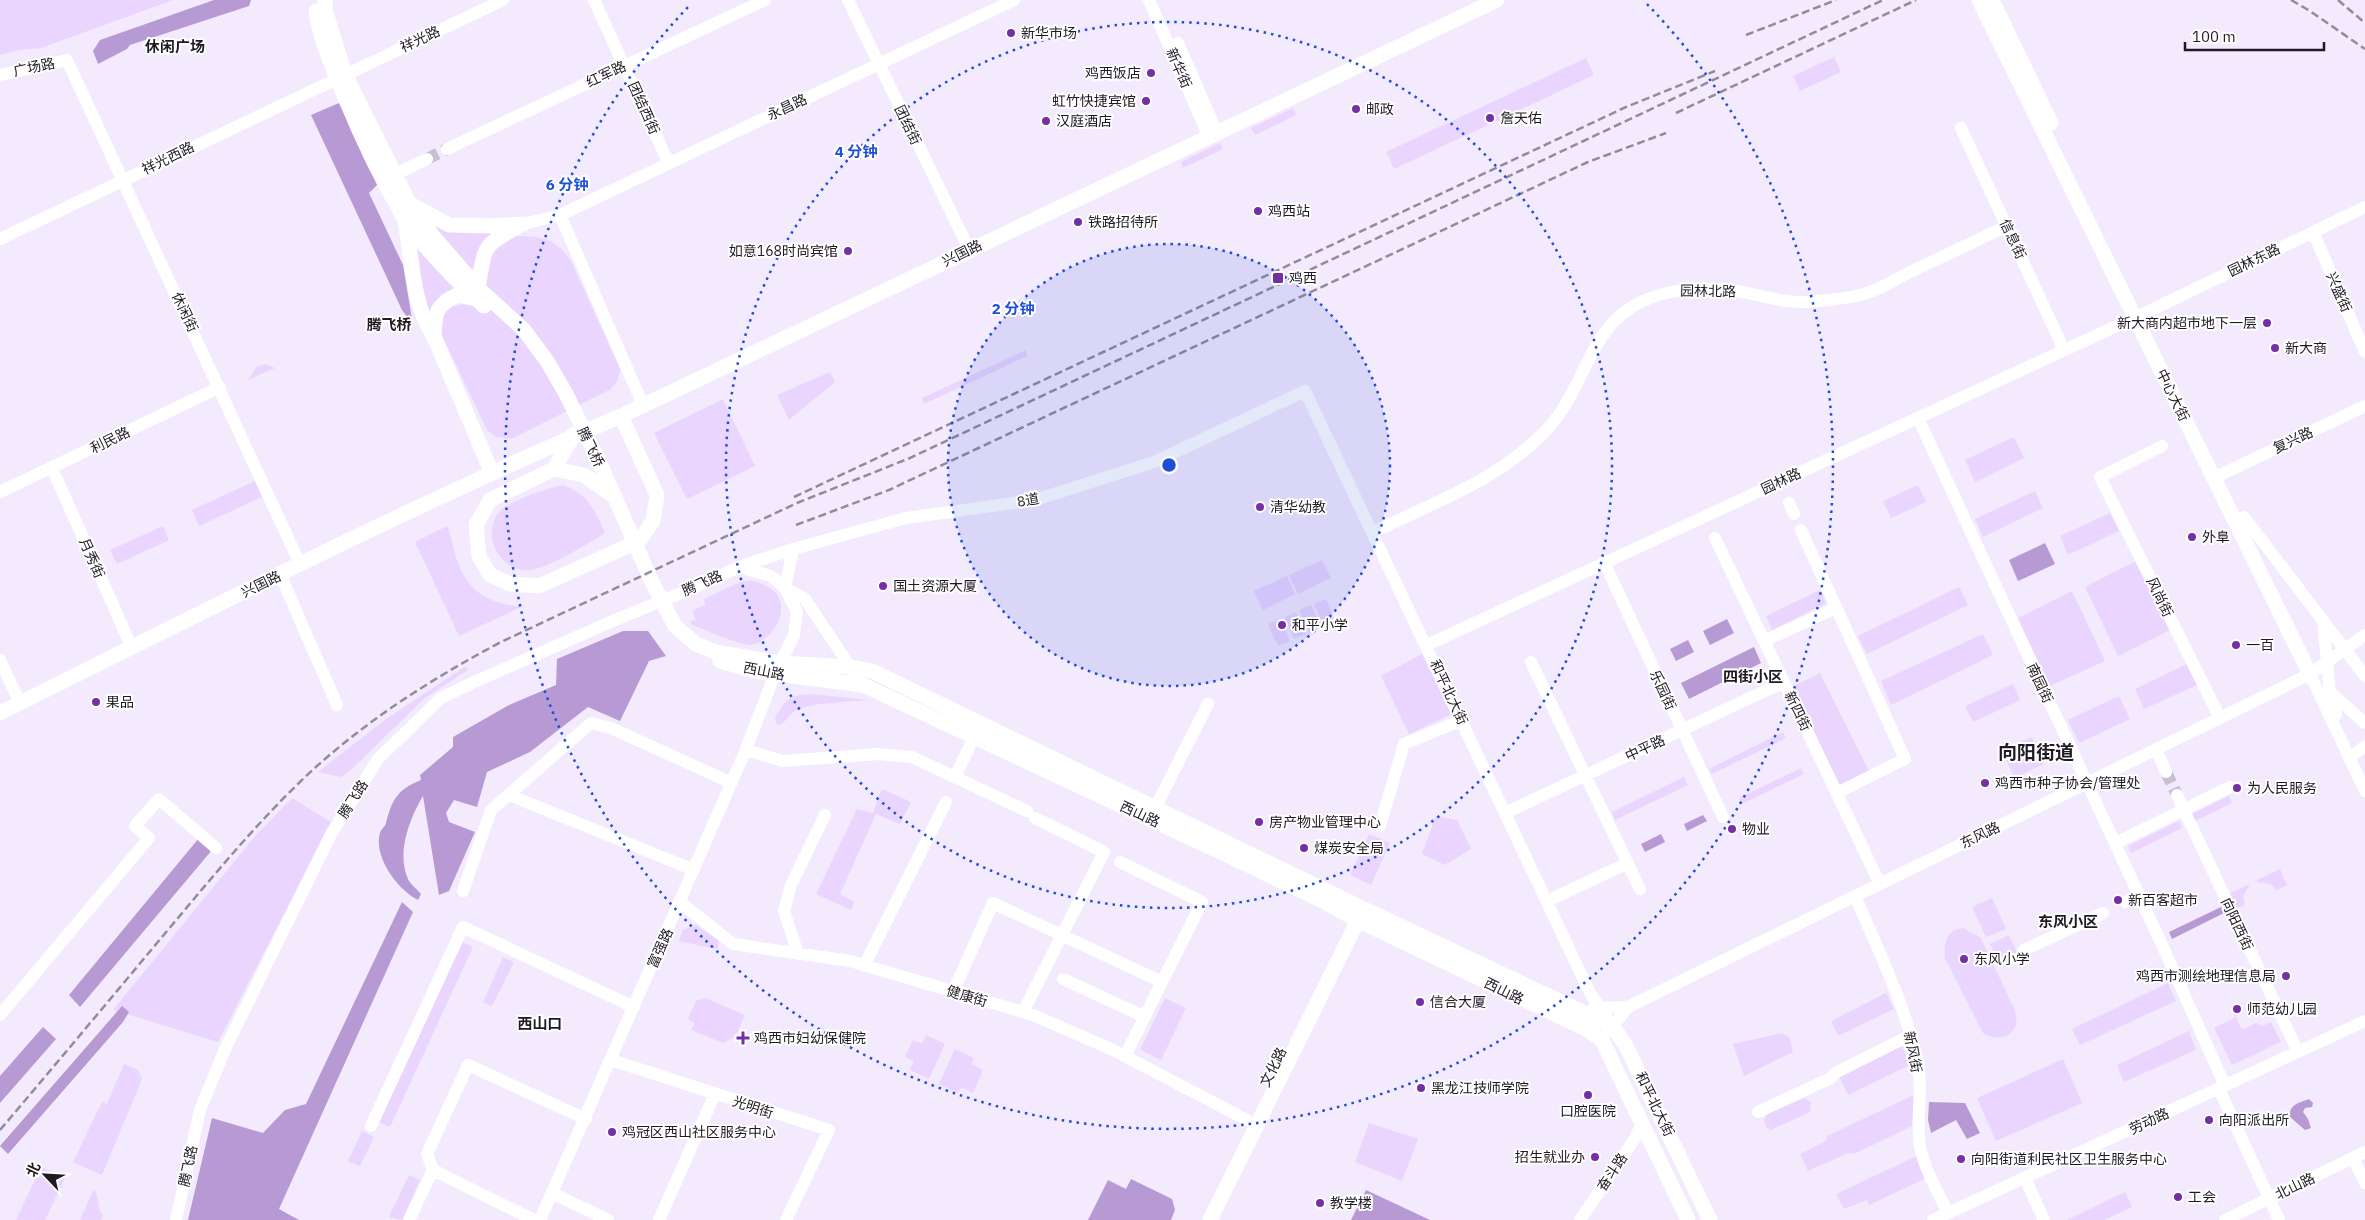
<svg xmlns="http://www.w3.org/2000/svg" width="2365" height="1220" viewBox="0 0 2365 1220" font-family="'IBM Plex Sans','Noto Sans SC',sans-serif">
	<rect width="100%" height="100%" fill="#f3eafd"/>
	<path fill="#e9d5fe" d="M0,0H173L41,48L19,50L0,55Z
		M1834,57L1841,72L1800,91L1793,76Z
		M1586,58L1594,75L1394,169L1386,152Z
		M1293,108L1296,115L1255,135L1251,128Z
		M1220,143L1223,149L1183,168L1181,162Z
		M417,224L496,232L483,242L477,253L473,268L454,289L442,294L432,306L429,321C423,289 417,257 417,224Z
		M515,236C542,237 553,237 570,259L620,369L618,380L611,389L511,439L496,437L487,430L441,333C437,312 446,306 466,304L488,258L495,246Z
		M1026,350L1027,356L924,404L922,398Z
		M265,364L275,368L248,380L256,367Z
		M830,372L835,382L789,420L777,395Z
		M723,399L755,466L687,499L654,433Z
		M2014,437L2024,458L1975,482L1965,460Z
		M255,481L262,497L199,526L192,510Z
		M563,485C590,496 593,508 605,533C587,544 551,567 530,570C499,573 480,533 500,511C508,502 550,487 563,485Z
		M1918,485L1926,502L1891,518L1883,501Z
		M2035,491L2043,508L1983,537L1975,519Z
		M2110,513L2119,531L2068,555L2060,536Z
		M163,526L169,540L117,564L110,550Z
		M447,526C452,538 453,551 458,563C470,594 490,603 521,607L459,636L415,542Z
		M1322,560L1331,578L1298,594L1289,575Z
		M2136,561L2170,630L2118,656L2085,587Z
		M1287,576L1295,594L1263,610L1254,591Z
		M751,580C762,584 774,587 779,598C788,617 769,642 751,645C742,646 703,629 692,625L690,621L696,620L692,611L705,605L704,599L738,583Z
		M1959,587L1968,605L1867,654L1858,636Z
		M1820,590L1826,603L1772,630L1766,616Z
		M2072,591L2105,661L2050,686L2018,618Z
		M1326,599L1335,621L1324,626L1314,604Z
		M1311,605L1321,627L1309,632L1299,610Z
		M1296,612L1306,634L1294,639L1284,617Z
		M1280,619L1290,641L1278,646L1268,624Z
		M1983,634L1993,655L1891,705L1881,681Z
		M1422,654L1452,714L1409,734L1381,676Z
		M2187,664L2197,685L2144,709L2135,689Z
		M466,666L468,670L425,698L354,767L341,777L318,772L386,719Z
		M1820,673L1869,771L1840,785L1792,687Z
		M2013,684L2020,700L1973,722L1965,706Z
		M809,694L869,700C850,702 812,702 795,711C787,715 786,724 777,725L775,718C786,700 787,696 809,694Z
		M2119,696L2130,719L2079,743L2068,720Z
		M1783,732L1786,738L1712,774L1709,769Z
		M2032,737L2044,764L2014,778L2002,750Z
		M1801,768L1804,774L1742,804L1739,798Z
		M1684,777L1688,785L1615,820L1612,812Z
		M882,789L911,802L900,824L876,814L840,894L854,902L851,910L816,894L857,809L873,813Z
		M2229,796L2232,803L2193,822L2190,815Z
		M292,798L331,822L218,1042L113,1010L256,835Z
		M1436,816L1457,820L1471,849L1445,865L1422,854Z
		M2179,821L2182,828L2131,853L2128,846Z
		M1369,834L1390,843L1371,885L1350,875Z
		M2280,869L2287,885L2277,890L2270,884L2258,882L2257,880Z
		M2250,884L2243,896L2245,905L2236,909L2230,893Z
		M1992,898L2006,929L1986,937L1972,907Z
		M696,925L719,941L718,948L716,949L679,941L683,930Z
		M1963,928L1981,938L2015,1011C2022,1034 2001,1044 1983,1033L1945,958C1944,942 1946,930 1963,928Z
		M2009,935L2020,959L2001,967L1990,944Z
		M460,941L473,947L390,1127L377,1121Z
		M503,957L514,962L492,1006L483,1002Z
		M2168,983L2176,1001L2080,1045L2072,1029Z
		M1886,993L1894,1009L1838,1036L1831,1021Z
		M705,998L745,1015L735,1037L723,1043L691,1030L695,1023L688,1019L696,1001Z
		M1165,998L1186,1008L1161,1060L1140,1050Z
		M2236,1017L2242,1030L2256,1023L2263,1026L2271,1022L2281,1042L2232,1065L2214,1028Z
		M2189,1031L2196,1050L2124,1082L2117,1065Z
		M1782,1033L1790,1038L1793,1052L1744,1076L1733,1044Z
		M926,1035L945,1044L929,1079L910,1070L914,1061L905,1057L913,1040L922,1044Z
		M1902,1046L1910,1065L1848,1095L1839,1076Z
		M955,1049L974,1058L971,1064L983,1070L973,1093L961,1087L958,1093L939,1084Z
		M2063,1059L2082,1103L1996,1141L1977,1098Z
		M124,1064L138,1070L142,1079L102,1175L73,1162L102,1102L107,1104Z
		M1914,1095L1912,1126L1854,1154L1848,1153L1808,1171L1800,1154L1826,1141L1827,1136Z
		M1804,1098L1811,1102L1810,1112L1771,1130L1766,1127L1764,1121L1767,1114Z
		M1369,1123L1418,1139L1402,1181L1355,1162Z
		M362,1131L374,1137L360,1166L348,1161Z
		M1919,1155L1928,1177L1869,1205L1867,1200L1844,1209L1836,1194Z
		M41,1167L65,1178L45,1220H16Z
		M409,1175L420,1180L402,1220L389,1217Z
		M94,1189C100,1197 96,1208 103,1216L101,1220H80Z
		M2125,1192L2132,1207L2104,1220H2067Z"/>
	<path fill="#b79ad3" d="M214,0H251L249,6L130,45L127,49L98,64L93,51L100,40Z
		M339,103L378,184L369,193L403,265L413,325L402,310L311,115Z
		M2045,543L2055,564L2018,581L2009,560Z
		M1727,619L1734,633L1710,645L1703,631Z
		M623,631H648L666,656L649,661L620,721L588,707L530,752L487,772L477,807L454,800L446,813L449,822L475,832L449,891L439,895L423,796C410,818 396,853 408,879C410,884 417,889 421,894L418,900C398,890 373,857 380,833C381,829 385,827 386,823C392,799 398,789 421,780L420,775L453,747V737L509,705L556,685L557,659Z
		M1688,640L1694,652L1676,661L1670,649Z
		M1754,647L1761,663L1689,699L1681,683Z
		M1703,815L1707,821L1687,831L1684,824Z
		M1661,834L1665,842L1645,852L1641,844Z
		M199,838L212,850L80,1007L69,995Z
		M402,902L413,912L279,1209L299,1220H188L212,1118L263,1133L285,1110L306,1104Z
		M2221,907L2224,913L2172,939L2169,932Z
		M122,1006L129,1012L123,1022L8,1154L0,1146Z
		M43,1027L56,1039L0,1103V1076Z
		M2309,1099L2313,1103L2312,1107L2305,1108L2303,1112L2308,1119L2311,1128L2305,1130L2290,1117C2289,1104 2299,1103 2309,1099Z
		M1929,1102L1965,1103L1980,1133L1967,1139L1956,1120L1931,1133L1928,1120Z
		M1131,1179L1172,1199L1175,1210L1171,1220H1088L1108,1180L1126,1189Z
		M1366,1190L1430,1220H1351Z"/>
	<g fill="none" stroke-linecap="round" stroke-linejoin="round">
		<path stroke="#c8c0d1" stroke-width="12" stroke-dasharray="12 6" stroke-linecap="butt" d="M427,159L447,149
			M2166,772L2177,795"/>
		<path stroke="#fff" stroke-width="12" d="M594,0L668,162
			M848,0L969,249
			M1149,0L1209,137
			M1178,43L1217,133
			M0,75L67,60L300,564
			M1961,128L2064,350
			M447,149L765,0
			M394,175L427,159
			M560,215L643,405
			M523,224L560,215L1014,0
			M2313,232L2365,352
			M0,239L503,0
			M2143,314L2365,207
			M1918,418L2163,947L2225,1086
			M2162,446L2100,477L2220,718
			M52,468L132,648
			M2222,474L2365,406
			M0,492L220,387
			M1789,503L1794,514
			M2244,517L2365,676
			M1801,530L1905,759L1837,793
			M1373,532C1435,502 1502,479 1549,427C1585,388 1589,326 1641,302C1670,288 1706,286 1737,291C1761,295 1783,303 1807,302C1825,300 1847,299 1864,294C1879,290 1894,280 1908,273C1941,257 1974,242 2007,226
			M1715,538L1880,884
			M1604,562L1723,817
			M739,567L771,576L785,588L805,599L855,674
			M280,574L337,705
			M2323,621L2330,692L2336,715
			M1764,641L1836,608
			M1427,645L2136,317
			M0,660L20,703
			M1531,662L1640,889
			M2310,674L2365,791
			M2329,691L2365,723
			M2156,749L2166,772
			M746,750L783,761L878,754L912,757L1027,811
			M2349,758L2365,746
			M955,777L974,737
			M509,795L694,870
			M2177,795L2298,1052
			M1155,808L1208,704
			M1505,813L1784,682
			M1380,826L1404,744L1462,720
			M2120,841L2230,787
			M1120,862L1202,902L1125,1056
			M463,891L491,810L591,723L611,728L732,783
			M1855,896C1878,949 1904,1003 1917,1059C1923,1084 1917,1113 1919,1139C1921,1164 1937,1190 1948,1213
			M1547,901L1628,863
			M680,902L733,944L850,961L1033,1015L1111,1049L1247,1120
			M2125,902L2139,895
			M2024,950L2103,913
			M798,954L784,911L791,885L825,815
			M864,966L946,802
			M1063,979L1145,1017
			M953,992L993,903L1162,982
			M1593,1008L1628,1007
			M1023,1012L1104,852L1035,818
			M0,1015L149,838L135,826L159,799L216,848
			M1608,1032L1628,1007L2310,674L2365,635
			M611,1060L829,1130L786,1220
			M2219,1089L2279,1220
			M1758,1112L1831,1078L1835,1073L1911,1035
			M371,1126L463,927L634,1007
			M2353,1158L2365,1183
			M2025,1178L2044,1220
			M552,1193L608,1220
			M176,1220L200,1110L226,1047L331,834L378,759L441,698L472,683L615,620L691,589L739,567L793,549L906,518L1035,500L1154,462L1305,391L1590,993L1612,1026
			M409,1220L433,1170
			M534,1220L433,1170L427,1154L468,1065L586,1119
			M540,1220L744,754L775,674L794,635L797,612L785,588L793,549
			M659,1220L715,1094
			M1580,1220L1635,1138L1642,1124
			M1933,1220L2365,1021
			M2225,1220L2365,1152"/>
		<path stroke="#fff" stroke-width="15" d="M325,0L326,13L345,74L408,201L433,236L478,288L524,330L547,361L565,392L598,459L651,580L675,626L696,644L716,652L780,663L851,667L872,671L1362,908L1612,1026L1625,1044L1710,1220
			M1979,0L2310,674
			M1992,0L2051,123
			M316,11C320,40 333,68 344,95C361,137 381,179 404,218C421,245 460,285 484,306
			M414,206L449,225L491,226L523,224
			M405,221C412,260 412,303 434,337L492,473
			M478,288C486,246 480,247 519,226
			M434,337C435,313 435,306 457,295L476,299
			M554,469L574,434
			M614,496L584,475L554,469L490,500L476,525L479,556L490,575L510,584L539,586L639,541L653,521L657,495L621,416
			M720,661L760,672L863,685L1229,856L1323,901L1357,920L1588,1030L1602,1040L1688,1220
			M0,713C205,611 410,506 621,416L1497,0
			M1210,1220L1362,912"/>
		<path stroke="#928b9a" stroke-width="2.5" stroke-dasharray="8 4" stroke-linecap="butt" d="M2291,0L2310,11L2365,49
			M2338,0L2365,23
			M1746,35L1836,0
			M1676,113L1916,0
			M794,497L1626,107L1715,71
			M796,525L889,490L1588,162L1666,133
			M0,1130C56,1064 112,997 167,931C215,874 262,816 317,766C373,716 435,677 501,642L797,503L910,458L1883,0"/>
	</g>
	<circle cx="1169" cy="465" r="221" fill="#1d4ed8" fill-opacity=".12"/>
	<g fill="none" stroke="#1d4ed8" stroke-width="2.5" stroke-dasharray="2.5 5">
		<circle cx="1169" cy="465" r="221"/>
		<circle cx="1169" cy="465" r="443"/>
		<path d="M1647 4A664 664 0 1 1 691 4"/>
	</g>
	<g fill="#732fa3" stroke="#fff" stroke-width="2">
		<circle cx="1011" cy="33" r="5"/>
		<circle cx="1151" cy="73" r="5"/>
		<circle cx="1146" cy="101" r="5"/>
		<circle cx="1356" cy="109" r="5"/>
		<circle cx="1490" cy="118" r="5"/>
		<circle cx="1046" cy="121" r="5"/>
		<circle cx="1258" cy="211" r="5"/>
		<circle cx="1078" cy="222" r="5"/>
		<circle cx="848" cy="251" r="5"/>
		<rect x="1272" y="272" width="12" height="12" rx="2.5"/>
		<circle cx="2267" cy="323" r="5"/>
		<circle cx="2275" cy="348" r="5"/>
		<circle cx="1260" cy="507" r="5"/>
		<circle cx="2192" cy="537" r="5"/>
		<circle cx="883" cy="586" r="5"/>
		<circle cx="1282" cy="625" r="5"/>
		<circle cx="2236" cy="645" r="5"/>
		<circle cx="96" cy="702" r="5"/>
		<circle cx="1985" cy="783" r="5"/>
		<circle cx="2237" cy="788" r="5"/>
		<circle cx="1259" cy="822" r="5"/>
		<circle cx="1732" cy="829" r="5"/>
		<circle cx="1304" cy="848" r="5"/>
		<circle cx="2118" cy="900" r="5"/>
		<circle cx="1964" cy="959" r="5"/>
		<circle cx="2286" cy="976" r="5"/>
		<circle cx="1420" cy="1002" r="5"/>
		<circle cx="2237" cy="1009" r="5"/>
		<path d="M740.5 1030.5h5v5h5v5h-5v5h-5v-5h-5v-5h5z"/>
		<circle cx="1421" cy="1088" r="5"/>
		<circle cx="1588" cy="1095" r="5"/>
		<circle cx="2209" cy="1120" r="5"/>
		<circle cx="612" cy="1132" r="5"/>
		<circle cx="1595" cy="1157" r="5"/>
		<circle cx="1961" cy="1159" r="5"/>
		<circle cx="2178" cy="1197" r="5"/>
		<circle cx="1320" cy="1203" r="5"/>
	</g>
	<g text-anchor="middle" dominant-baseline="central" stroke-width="4" stroke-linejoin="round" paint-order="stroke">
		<g font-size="14" fill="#1e1923" stroke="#fff" text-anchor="start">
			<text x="1021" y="33">新华市场</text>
			<text x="1141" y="73" text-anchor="end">鸡西饭店</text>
			<text x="1136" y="101" text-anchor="end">虹竹快捷宾馆</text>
			<text x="1366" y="109">邮政</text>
			<text x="1500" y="118">詹天佑</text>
			<text x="1056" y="121">汉庭酒店</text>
			<text x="1268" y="211">鸡西站</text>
			<text x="1088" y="222">铁路招待所</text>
			<text x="838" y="251" text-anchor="end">如意168时尚宾馆</text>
			<text x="1289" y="278">鸡西</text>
			<text x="2257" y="323" text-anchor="end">新大商内超市地下一层</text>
			<text x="2285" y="348">新大商</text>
			<text x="1270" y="507">清华幼教</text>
			<text x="2202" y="537">外阜</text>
			<text x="893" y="586">国土资源大厦</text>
			<text x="1292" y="625">和平小学</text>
			<text x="2246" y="645">一百</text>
			<text x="106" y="702">果品</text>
			<text x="1995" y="783">鸡西市种子协会/管理处</text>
			<text x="2247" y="788">为人民服务</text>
			<text x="1269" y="822">房产物业管理中心</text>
			<text x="1742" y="829">物业</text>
			<text x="1314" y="848">煤炭安全局</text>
			<text x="2128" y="900">新百客超市</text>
			<text x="1974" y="959">东风小学</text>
			<text x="2276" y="976" text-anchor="end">鸡西市测绘地理信息局</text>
			<text x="1430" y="1002">信合大厦</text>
			<text x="2247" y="1009">师范幼儿园</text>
			<text x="754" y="1038">鸡西市妇幼保健院</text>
			<text x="1431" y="1088">黑龙江技师学院</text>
			<text x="1588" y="1111" text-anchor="middle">口腔医院</text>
			<text x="2219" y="1120">向阳派出所</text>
			<text x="622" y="1132">鸡冠区西山社区服务中心</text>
			<text x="1585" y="1157" text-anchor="end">招生就业办</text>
			<text x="1971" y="1159">向阳街道利民社区卫生服务中心</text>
			<text x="2188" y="1197">工会</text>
			<text x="1330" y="1203">教学楼</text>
		</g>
		<g font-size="14" fill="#1e1923" stroke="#fff">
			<text transform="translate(420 39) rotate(-25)">祥光路</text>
			<text transform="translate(34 67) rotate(-12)">广场路</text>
			<text transform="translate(1179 68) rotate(66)">新华街</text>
			<text transform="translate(606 74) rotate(-25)">红军路</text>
			<text transform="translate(787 107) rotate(-25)">永昌路</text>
			<text transform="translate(644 108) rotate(66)">团结西街</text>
			<text transform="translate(908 125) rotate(64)">团结街</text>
			<text transform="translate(168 158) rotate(-26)">祥光西路</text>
			<text transform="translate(2013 239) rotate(65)">信息街</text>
			<text transform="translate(962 253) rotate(-26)">兴国路</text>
			<text transform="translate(2254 260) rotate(-26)">园林东路</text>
			<text transform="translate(1708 291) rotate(1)">园林北路</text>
			<text transform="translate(2339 292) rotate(66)">兴盛街</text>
			<text transform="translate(185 312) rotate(65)">休闲街</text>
			<text transform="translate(2173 395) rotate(64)">中心大街</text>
			<text transform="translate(110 440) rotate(-26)">利民路</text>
			<text transform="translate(2293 440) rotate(-25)">复兴路</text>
			<text transform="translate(591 447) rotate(64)">腾飞桥</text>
			<text transform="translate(1781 481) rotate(-25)">园林路</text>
			<text transform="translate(1028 500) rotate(-11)">8道</text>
			<text transform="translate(92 558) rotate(66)">月秀街</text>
			<text transform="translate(702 583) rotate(-24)">腾飞路</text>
			<text transform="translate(261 584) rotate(-26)">兴国路</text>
			<text transform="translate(2160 597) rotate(64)">风尚街</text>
			<text transform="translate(764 671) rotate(11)">西山路</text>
			<text transform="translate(2040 683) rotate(65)">南园街</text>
			<text transform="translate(1663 690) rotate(65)">乐园街</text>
			<text transform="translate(1449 692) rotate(65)">和平北大街</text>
			<text transform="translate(1798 711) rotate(64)">新四街</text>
			<text transform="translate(1645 748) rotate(-25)">中平路</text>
			<text transform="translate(353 799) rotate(-58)">腾飞路</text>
			<text transform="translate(1140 814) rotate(25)">西山路</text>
			<text transform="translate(1980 835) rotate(-26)">东风路</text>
			<text transform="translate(2237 924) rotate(65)">向阳西街</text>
			<text transform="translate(660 948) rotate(-66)">富强路</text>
			<text transform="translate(1504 991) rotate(26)">西山路</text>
			<text transform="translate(967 996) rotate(16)">健康街</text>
			<text transform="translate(1913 1052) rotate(79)">新风街</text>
			<text transform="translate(1273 1067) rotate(-64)">文化路</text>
			<text transform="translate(1655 1104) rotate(64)">和平北大街</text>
			<text transform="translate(753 1107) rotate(18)">光明街</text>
			<text transform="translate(2149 1121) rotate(-25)">劳动路</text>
			<text transform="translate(188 1166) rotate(-78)">腾飞路</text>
			<text transform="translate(1612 1172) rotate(-56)">奋斗路</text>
			<text transform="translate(2295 1186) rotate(-26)">北山路</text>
		</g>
		<g font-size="15" font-weight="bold" fill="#1e1923" stroke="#fff">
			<text x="175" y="46">休闲广场</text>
			<text x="389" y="324">腾飞桥</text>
			<text x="1753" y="676">四街小区</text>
			<text x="2068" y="921">东风小区</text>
			<text x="540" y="1023">西山口</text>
		</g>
		<g font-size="19" font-weight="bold" fill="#1e1923" stroke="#fff">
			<text x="2036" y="752">向阳街道</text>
		</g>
	</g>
	<circle cx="1169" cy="465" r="8" fill="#1d4ed8" stroke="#fff" stroke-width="2.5"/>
	<g font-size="15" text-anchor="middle" font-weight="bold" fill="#1d4ed8" stroke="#fff" stroke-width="4" stroke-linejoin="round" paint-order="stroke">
		<text x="856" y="157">4 分钟</text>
		<text x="567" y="190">6 分钟</text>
		<text x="1013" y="314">2 分钟</text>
	</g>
	<g transform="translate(45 1175) rotate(295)" stroke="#ffffff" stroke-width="4" paint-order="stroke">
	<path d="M0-4L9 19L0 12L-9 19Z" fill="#1e1923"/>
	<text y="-8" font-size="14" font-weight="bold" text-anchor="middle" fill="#1e1923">北</text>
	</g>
	<path d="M2185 42v8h139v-8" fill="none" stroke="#1e1923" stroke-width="2.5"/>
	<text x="2192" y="42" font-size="15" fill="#1e1923" stroke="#ffffff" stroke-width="4" paint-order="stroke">100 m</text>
</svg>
